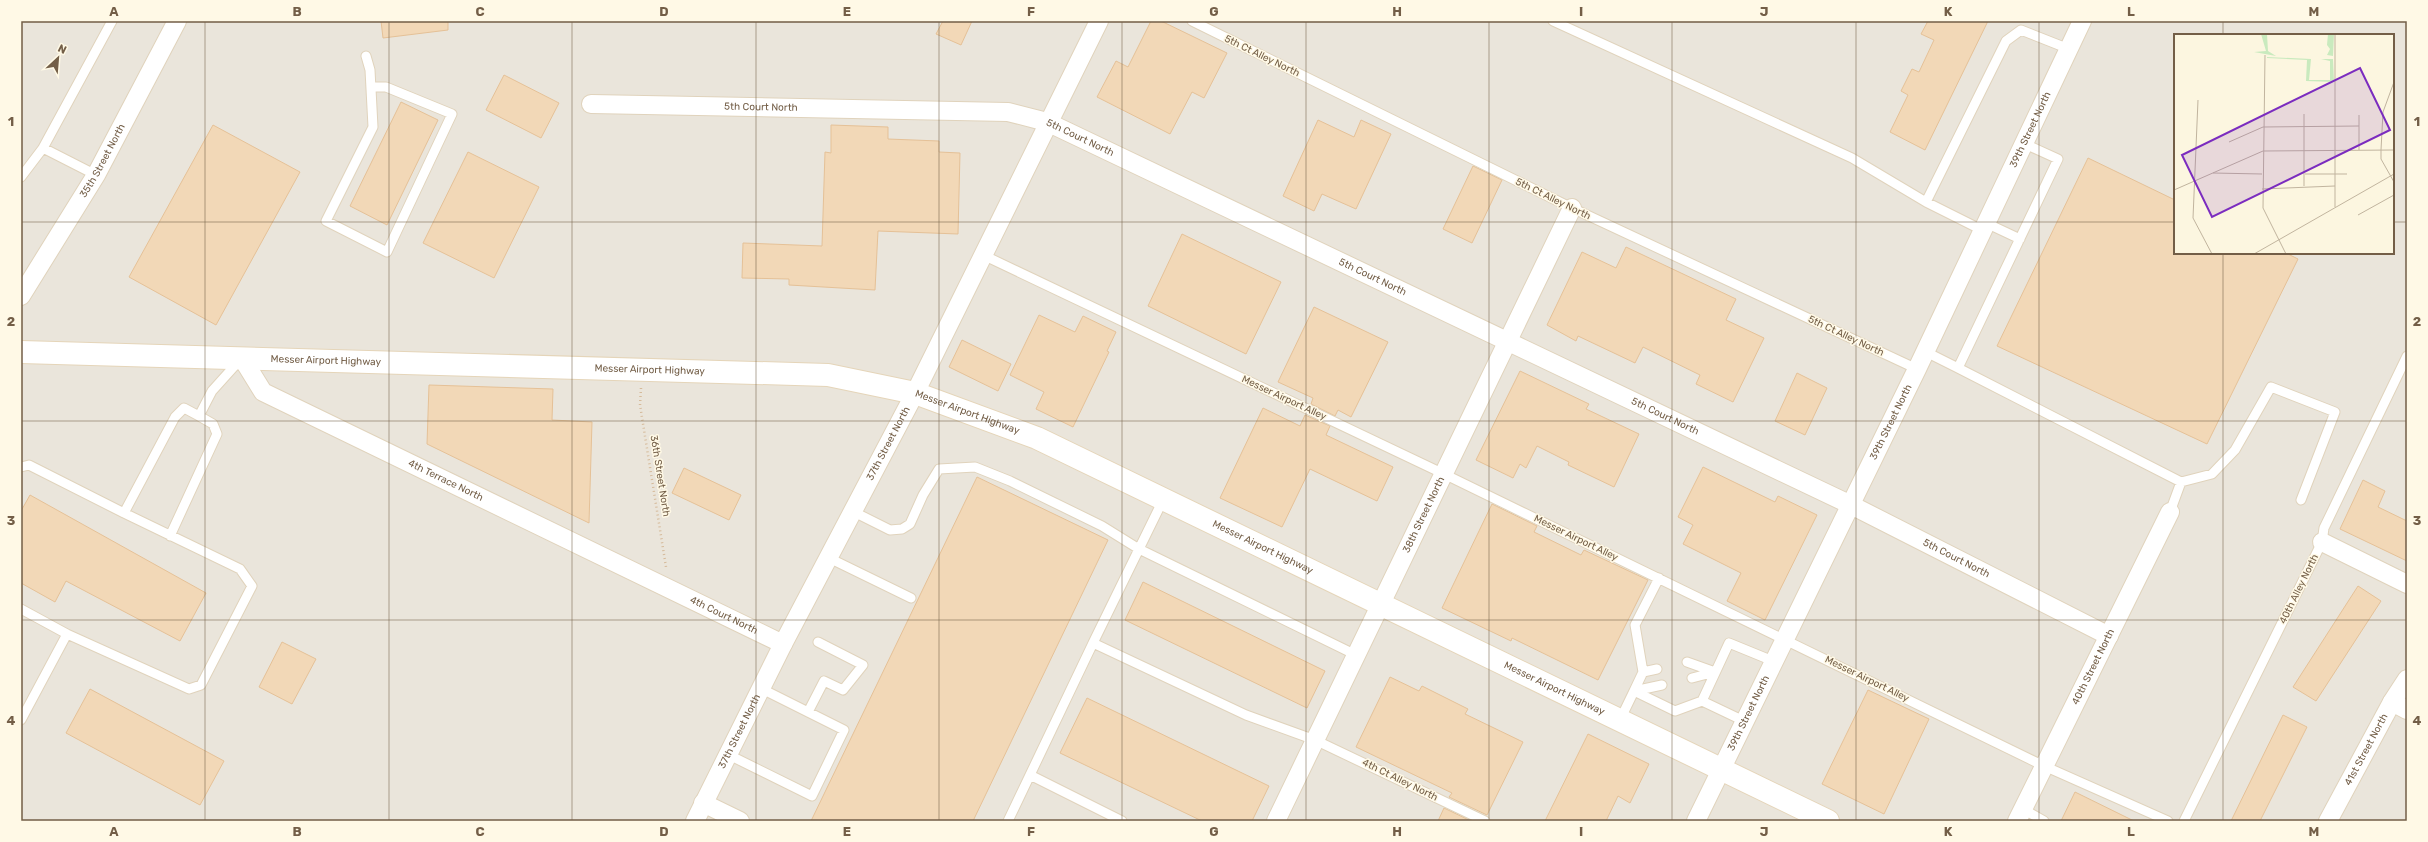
<svg xmlns="http://www.w3.org/2000/svg" width="2428" height="842" viewBox="0 0 2428 842" font-family="Rubik,sans-serif">
	<rect width="100%" height="100%" fill="#fcf6e0"/>
	<path fill="#eae5db" fill-rule="evenodd" d="M21,21H2407V821H21ZM2175,35H2393V253H2175Z"/>
	<path fill="#f2d8b7" stroke="#e5c197" d="M381,21H448V30L383,38Z
		M943,21H972L961,45L936,34Z
		M1151,21H1161L1227,53L1204,98L1192,92L1170,134L1097,97L1116,61L1128,67Z
		M1928,21H1988L1925,150L1890,132L1908,95L1901,91L1912,69L1919,72L1934,40L1921,34Z
		M504,75L559,103L541,138L486,110Z
		M401,102L438,120L387,225L350,206Z
		M1318,120L1354,137L1361,120L1391,134L1356,209L1322,194L1314,211L1283,196Z
		M213,125L300,172L216,325L129,277Z
		M831,125L888,127V139L939,141V152L960,153L958,234L878,231L875,290L789,285V279L742,278L743,243L822,246L825,152L831,153Z
		M468,152L539,187L494,278L423,243Z
		M2088,158L2175,200V253H2286L2298,259L2207,444L1997,346Z
		M1473,166L1502,180L1472,243L1443,229Z
		M1182,234L1281,282L1246,354L1148,306Z
		M1626,247L1736,299L1726,320L1764,338L1733,402L1696,384L1700,375L1643,347L1635,363L1578,336L1576,341L1547,325L1582,252L1616,268Z
		M1314,307L1388,342L1351,417L1338,410L1335,416L1311,404L1313,398L1278,382Z
		M1039,315L1075,332L1083,316L1116,332L1107,351L1109,352L1073,427L1036,409L1044,392L1010,375Z
		M962,340L1011,364L998,391L949,367Z
		M1520,371L1589,404L1586,409L1639,434L1614,487L1568,465L1569,462L1537,446L1526,468L1520,464L1513,478L1476,460Z
		M1797,373L1827,388L1805,435L1775,421Z
		M429,385L553,389L552,420L592,422L589,523L427,444Z
		M1263,408L1300,426L1305,415L1330,426L1326,435L1393,467L1377,501L1310,469L1282,527L1220,498Z
		M1703,467L1775,502L1778,496L1817,515L1765,620L1727,601L1741,573L1683,544L1693,525L1678,517Z
		M684,468L741,495L729,520L672,493Z
		M977,477L1108,540L973,821H811Z
		M2363,480L2385,491L2378,507L2407,521V561L2340,529Z
		M30,495L206,593L180,641L66,581L55,602L21,583V511Z
		M1492,504L1537,526L1534,532L1581,555L1584,550L1648,580L1598,680L1512,638L1511,641L1442,608Z
		M1143,582L1325,671L1307,708L1125,620Z
		M2358,586L2381,601L2316,701L2293,687Z
		M282,642L316,659L292,704L259,687Z
		M1390,677L1419,691L1422,686L1468,709L1465,714L1523,742L1487,815L1449,797L1452,793L1356,747Z
		M90,689L224,761L200,805L66,733Z
		M1868,690L1929,719L1884,814L1822,784Z
		M1087,698L1269,786L1252,821H1202L1060,753Z
		M2283,715L2307,727L2260,821H2231Z
		M1588,734L1649,764L1630,803L1618,796L1606,821H1545Z
		M2075,792L2134,821H2061Z
		M1444,808L1471,821H1438Z"/>
	<g fill="none" stroke-linecap="round" stroke-linejoin="round">
		<defs>
			<path id="lane" d="M1192,21L1572,208L1917,369
				M1553,21L1852,158L1926,202L1982,230
				M366,56L370,70L373,127L326,221L387,252L452,114L386,87H371
				M96,175L43,148L112,21
				M21,177L43,148
				M1926,202L2006,41L2021,30L2069,49
				M1986,223L2020,239
				M983,255L1444,474L2044,766L2168,821
				M1926,352L1958,368L2058,159L2025,144
				M1958,368L2181,482
				M21,467L29,465L124,513
				M1163,500L1093,643L1246,715L1315,740L1485,821
				M854,512L890,530L902,529L910,524L923,495L939,469L975,467L1010,481L1102,526L1139,549L1356,655
				M2170,512L2181,482L2212,474L2235,450L2271,387L2335,412L2301,500
				M170,536L217,434L213,424L199,416
				M829,558L911,598
				M21,609L67,634
				M1687,662L1715,672
				M1643,672L1635,625L1659,578
				M1692,678L1715,672
				M1634,691L1643,672L1657,669
				M1634,691L1662,685
				M1702,701L1744,721
				M808,712L824,681L843,690L863,665L818,642
				M21,720L67,634L189,689L201,685L252,586L240,569L124,513L175,417L184,408L199,416L212,391L239,361
				M1620,720L1634,691L1675,711L1702,701L1729,643L1773,661
				M727,754L812,796L844,730L760,688
				M1030,775L1122,821
				M2023,809L2044,821
				M1008,821L1093,643
				M2184,821L2322,542L2324,528L2407,356"/>
			<g id="street">
				<path id="s1" d="M591,104L1008,112L1047,122L1851,505L2109,636"/>
				<path id="s2" d="M21,296L96,175L177,21"/>
				<path id="s3" d="M242,358L263,392L783,644"/>
				<path d="M2322,542L2407,584"/>
				<path d="M2392,702L2407,710"/>
				<path d="M703,803L740,821"/>
				<path id="s4" d="M695,821L783,644L915,393L1099,21"/>
				<path id="s5" d="M1276,821L1572,208"/>
				<path id="s6" d="M1696,821L1917,369L2082,21"/>
				<path id="s7" d="M2017,821L2170,512"/>
				<path id="s8" d="M2328,821L2392,702L2407,679"/>
			</g>
			<g id="secondary">
				<path id="s9" d="M21,352L828,375L915,393L1037,438L1828,821"/>
			</g>
		</defs>
		<use href="#lane" stroke="#e0d3bc" stroke-width="11"/>
		<use href="#street" stroke="#e0d3bc" stroke-width="20"/>
		<use href="#secondary" stroke="#e5d5b9" stroke-width="24"/>
		<path stroke="#d6bb9b" stroke-width="2.5" stroke-dasharray="1 3" stroke-linecap="butt" d="M641,388L640,405L666,567"/>
		<use href="#lane" stroke="#fff" stroke-width="9"/>
		<use href="#street" stroke="#fff" stroke-width="18"/>
		<use href="#secondary" stroke="#fff" stroke-width="22"/>
	</g>
	<path fill="none" stroke="#735e47" stroke-width="1" stroke-opacity="0.55" d="M205,21V821M389,21V821M572,21V821M756,21V821M939,21V821M1122,21V821M1306,21V821M1489,21V821M1672,21V821M1856,21V821M2039,21V821M2223,21V35M21,222H2175M2393,222H2407M2223,253V821M21,421H2407M21,620H2407"/>
	<g text-anchor="middle" dominant-baseline="central" stroke-width="3" stroke-linejoin="round" paint-order="stroke">
		<g font-size="10" fill="#735e47" stroke="#fff9e6">
			<text transform="translate(1262 56) rotate(26)">5th Ct Alley North</text>
			<text stroke="none"><textPath href="#s1" startOffset="170">5th Court North</textPath></text>
			<text stroke="none"><textPath href="#s6" startOffset="768">39th Street North</textPath></text>
			<text stroke="none"><textPath href="#s1" startOffset="494">5th Court North</textPath></text>
			<text stroke="none"><textPath href="#s2" startOffset="158">35th Street North</textPath></text>
			<text transform="translate(1553 199) rotate(26)">5th Ct Alley North</text>
			<text stroke="none"><textPath href="#s1" startOffset="818">5th Court North</textPath></text>
			<text transform="translate(1846 336) rotate(25)">5th Ct Alley North</text>
			<text stroke="none"><textPath href="#s9" startOffset="305">Messer Airport Highway</textPath></text>
			<text stroke="none"><textPath href="#s9" startOffset="629">Messer Airport Highway</textPath></text>
			<text transform="translate(1284 398) rotate(25)">Messer Airport Alley</text>
			<text stroke="none"><textPath href="#s9" startOffset="952">Messer Airport Highway</textPath></text>
			<text stroke="none"><textPath href="#s1" startOffset="1142">5th Court North</textPath></text>
			<text stroke="none"><textPath href="#s6" startOffset="444">39th Street North</textPath></text>
			<text stroke="none"><textPath href="#s4" startOffset="424">37th Street North</textPath></text>
			<text transform="translate(660 476) rotate(81)">36th Street North</text>
			<text stroke="none"><textPath href="#s3" startOffset="243">4th Terrace North</textPath></text>
			<text stroke="none"><textPath href="#s5" startOffset="340">38th Street North</textPath></text>
			<text transform="translate(1576 538) rotate(26)">Messer Airport Alley</text>
			<text stroke="none"><textPath href="#s9" startOffset="1277">Messer Airport Highway</textPath></text>
			<text stroke="none"><textPath href="#s1" startOffset="1466">5th Court North</textPath></text>
			<text transform="translate(2299 589) rotate(-64)">40th Alley North</text>
			<text stroke="none"><textPath href="#s3" startOffset="552">4th Court North</textPath></text>
			<text stroke="none"><textPath href="#s7" startOffset="172">40th Street North</textPath></text>
			<text transform="translate(1867 679) rotate(26)">Messer Airport Alley</text>
			<text stroke="none"><textPath href="#s9" startOffset="1601">Messer Airport Highway</textPath></text>
			<text stroke="none"><textPath href="#s6" startOffset="120">39th Street North</textPath></text>
			<text stroke="none"><textPath href="#s4" startOffset="100">37th Street North</textPath></text>
			<text stroke="none"><textPath href="#s8" startOffset="81">41st Street North</textPath></text>
			<text transform="translate(1400 780) rotate(26)">4th Ct Alley North</text>
		</g>
	</g>
	<g transform="translate(2174 34)">
		<rect width="220" height="220" fill="#fcf6e0"/>
		<path d="M87,0H93L94,17L102,22L80,18L92,17ZM154,0H160L159,22L153,21L156,15L153,11ZM93,23L137,25L135,46H156V27L147,25H159L160,48L132,47L133,26L93,24V27Z" fill="#c9eabe"/>
		<path fill="none" stroke="#c1b49e" stroke-width="1" d="M161,0V173M220,0V17M91,21L89,174L112,220M220,48L209,78L207,116V125L220,148M24,66L19,184L38,220M55,108L89,93L185,92M185,116V81M39,139L88,140M131,140H173M130,152V80M88,155L161,152M0,156L89,117L220,116M184,181L220,161M80,220L220,140"/>
		<path fill="#7b2cbf" fill-opacity="0.15" stroke="#7b2cbf" stroke-width="2" d="M186,34L216,96L38,183L8,121Z"/>
		<rect width="220" height="220" fill="none" stroke="#735e47" stroke-width="2"/>
	</g>
	<rect width="2428" height="842" fill="none" stroke="#fff9e6" stroke-width="44"/>
	<g transform="translate(58 58) rotate(26)" stroke="#fff9e6" stroke-width="3" paint-order="stroke">
	<path d="M0-3L7 15L0 10L-7 15Z" fill="#735e47"/>
	<text y="-6" font-size="11" font-weight="bold" text-anchor="middle" fill="#735e47">N</text>
	</g>
	<rect x="22" y="22" width="2384" height="798" fill="none" stroke="#735e47" stroke-width="1.5"/>
	<g font-size="13" text-anchor="middle" font-weight="bold" fill="#735e47">
		<text x="114" y="16">A</text>
		<text x="297" y="16">B</text>
		<text x="480" y="16">C</text>
		<text x="664" y="16">D</text>
		<text x="847" y="16">E</text>
		<text x="1031" y="16">F</text>
		<text x="1214" y="16">G</text>
		<text x="1397" y="16">H</text>
		<text x="1581" y="16">I</text>
		<text x="1764" y="16">J</text>
		<text x="1948" y="16">K</text>
		<text x="2131" y="16">L</text>
		<text x="2314" y="16">M</text>
		<text x="11" y="126">1</text>
		<text x="2417" y="126">1</text>
		<text x="11" y="326">2</text>
		<text x="2417" y="326">2</text>
		<text x="11" y="525">3</text>
		<text x="2417" y="525">3</text>
		<text x="11" y="725">4</text>
		<text x="2417" y="725">4</text>
		<text x="114" y="836">A</text>
		<text x="297" y="836">B</text>
		<text x="480" y="836">C</text>
		<text x="664" y="836">D</text>
		<text x="847" y="836">E</text>
		<text x="1031" y="836">F</text>
		<text x="1214" y="836">G</text>
		<text x="1397" y="836">H</text>
		<text x="1581" y="836">I</text>
		<text x="1764" y="836">J</text>
		<text x="1948" y="836">K</text>
		<text x="2131" y="836">L</text>
		<text x="2314" y="836">M</text>
	</g>
</svg>
